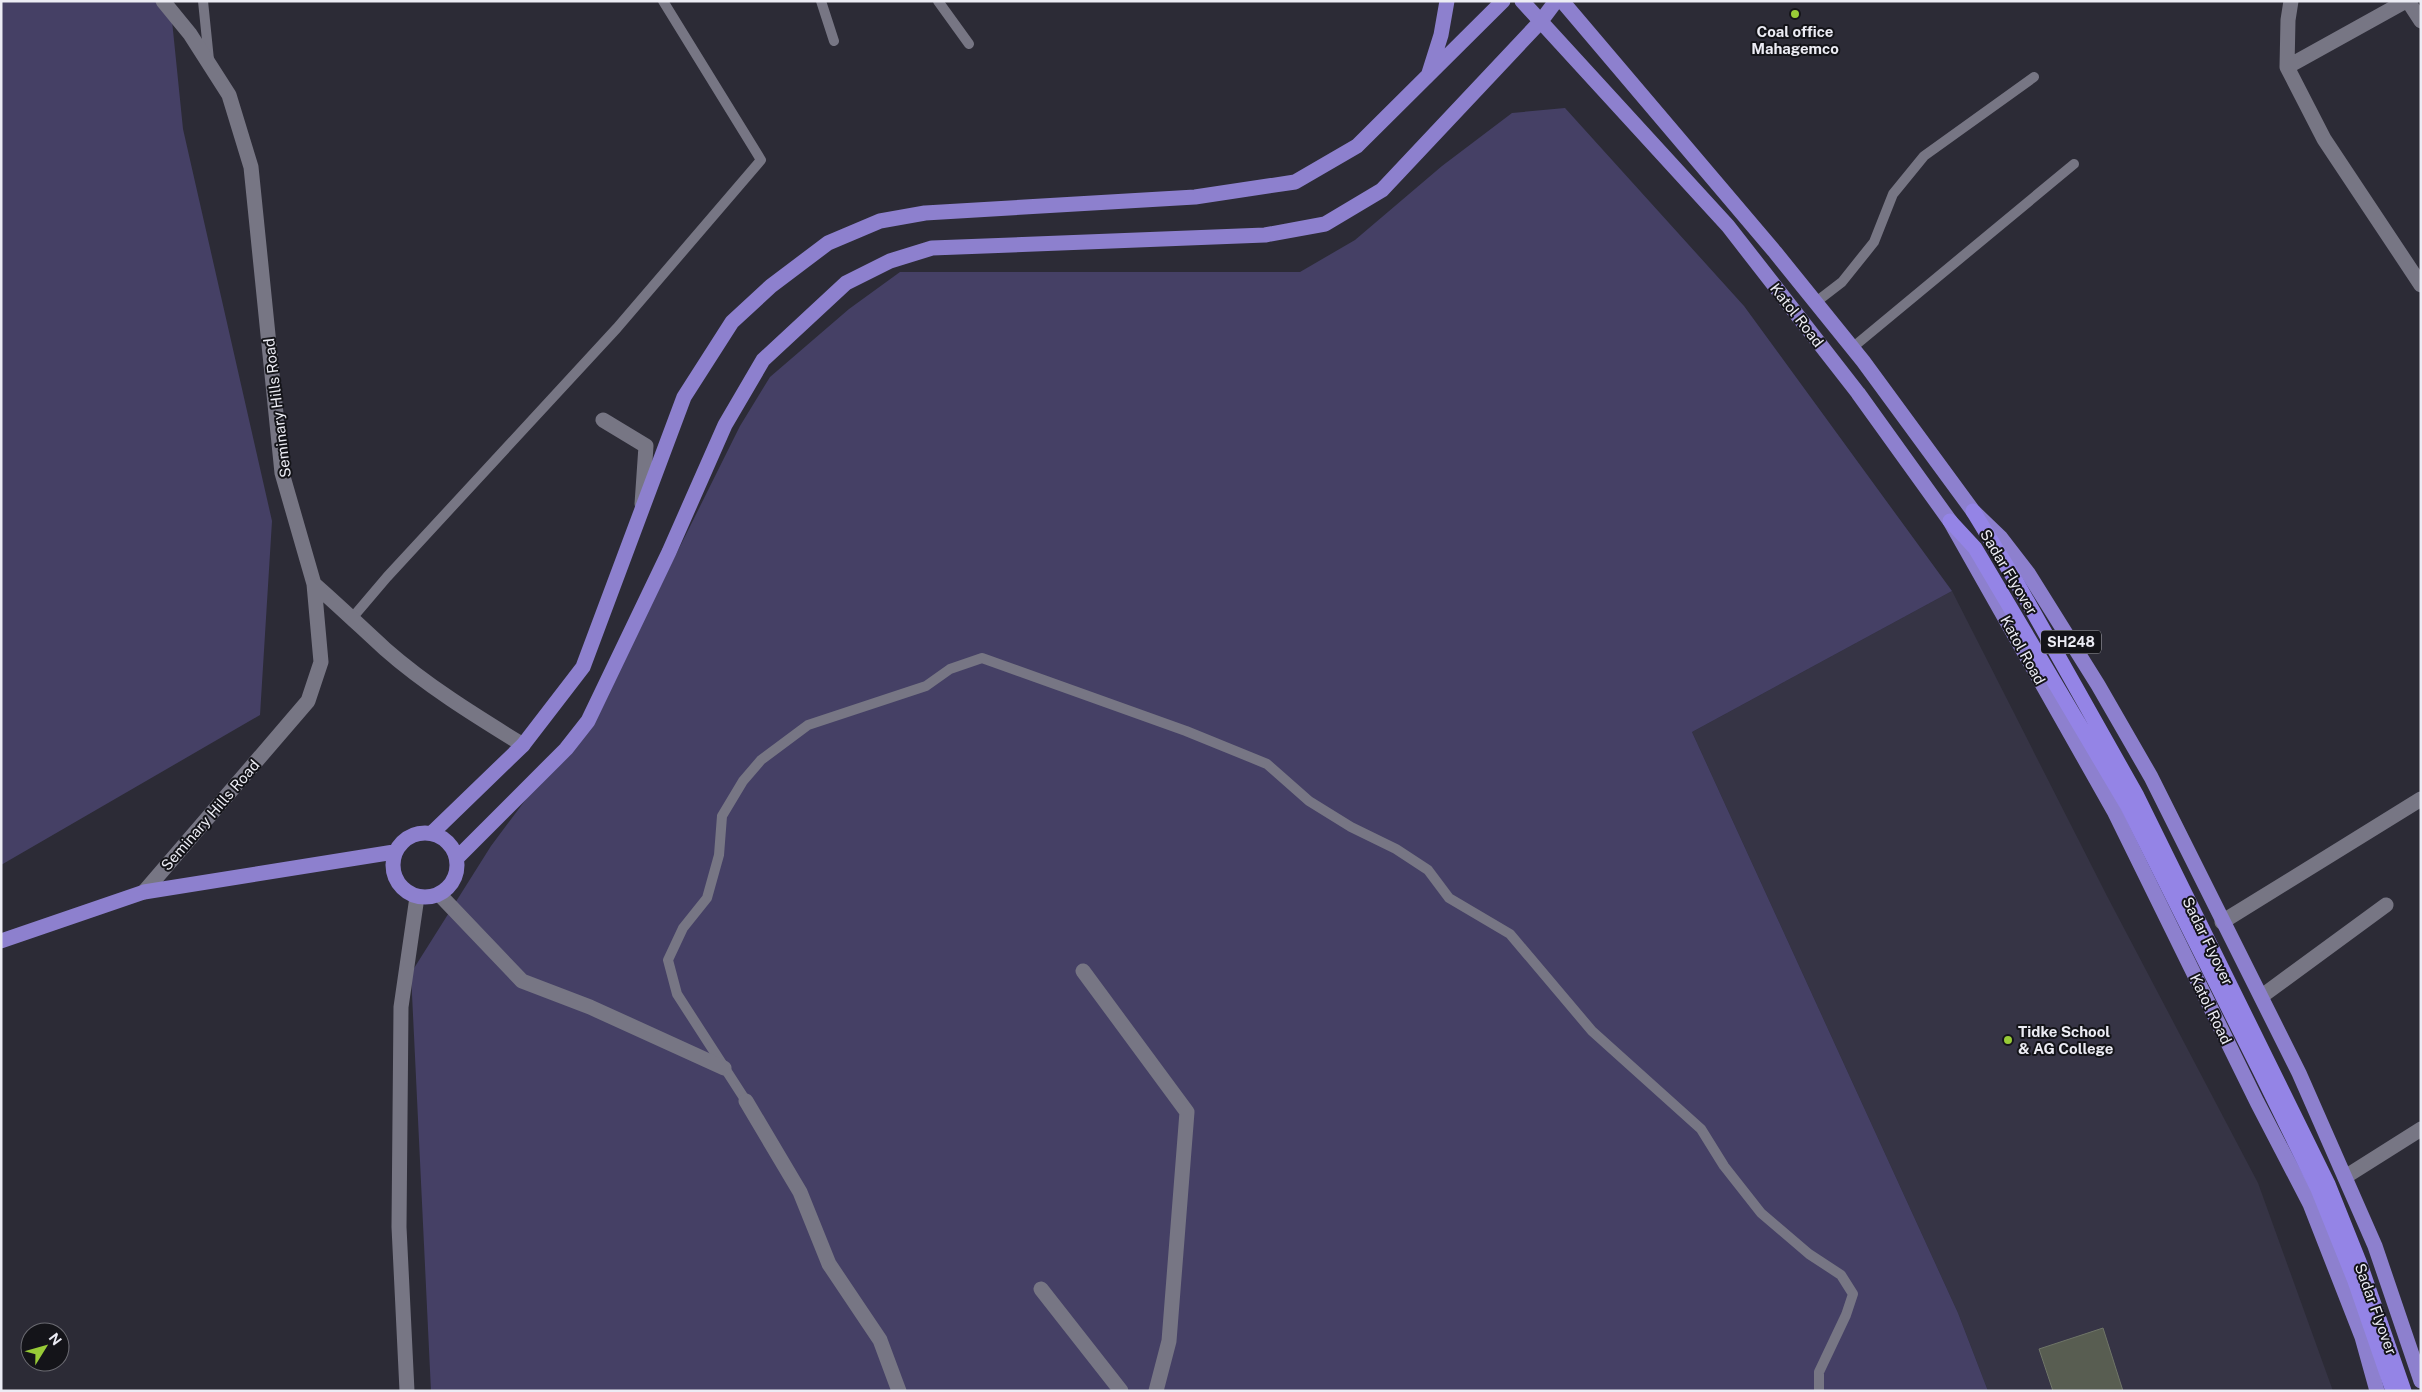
<svg xmlns="http://www.w3.org/2000/svg" width="2422" height="1392" viewBox="0 0 2422 1392" font-family="'Public Sans',sans-serif">
	<rect width="100%" height="100%" fill="#2c2b36"/>
	<path fill="#363445" d="M1952,591L2107,896L2258,1183L2333,1391H1988L1958,1313L1692,732Z"/>
	<path fill="#454065" d="M1,1H170L183,129L272,521L260,715L1,865Z
		M1565,108L1744,306L1952,591L1692,732L1958,1313L1988,1391H431L411,973L491,846L610,687L740,426L770,377L849,309L900,272H1300L1355,240L1442,166L1512,113Z"/>
	<path fill="#585d51" stroke="#6f7568" d="M2103,1328L2123,1391H2053L2039,1349Z"/>
	<g fill="none" stroke-linecap="round" stroke-linejoin="round">
		<path stroke="#777684" stroke-width="10" d="M203,1L209,60
			M821,1L834,41
			M938,1L969,44
			M1816,302L1842,282L1874,242L1893,194L1924,156L2034,77
			M1852,348L2074,164
			M353,617L387,577L617,328L761,160L663,1
			M746,1101L677,994L668,960L683,928L707,898L719,855L722,816L743,781L761,760L808,725L926,686L950,669L982,658L1186,731L1267,764L1309,801L1351,827L1396,849L1428,870L1449,898L1510,934L1592,1031L1701,1129L1724,1166L1761,1213L1809,1254L1841,1275L1853,1294L1846,1315L1819,1372V1391"/>
		<path stroke="#777684" stroke-width="15" d="M2291,1L2288,20L2287,67L2324,139L2421,285
			M2408,1L2421,21
			M2287,67L2406,1
			M603,420L646,446L642,504
			M439,894L522,981L590,1007L724,1068
			M2222,922L2421,799
			M1083,971L1187,1112L1169,1341L1156,1391
			M2262,996L2386,905
			M746,1101L800,1192L829,1264L880,1340L899,1391
			M2345,1177L2421,1129
			M1041,1289L1121,1391"/>
		<path stroke="#777684" stroke-width="15" d="M314,584C338,605 361,627 385,649C427,686 476,716 523,745
			M144,892L308,701L321,662L314,584L282,473L251,167L229,95L190,34L163,1
			M407,1391L399,1227L401,1007L417,897"/>
		<path stroke="#8d80ce" stroke-width="15" d="M1522,1L1728,226L1858,393L1950,521L2114,811L2257,1102L2310,1204L2362,1337L2377,1391
			M1562,1L1775,252L1863,361L1973,511L2001,538L2028,573L2098,685L2151,777L2299,1073L2375,1246L2421,1381
			M1429,73L1441,35L1447,1
			M393 865a32 32 0 1 1 64 0a32 32 0 1 1-64 0Z
			M432,833L523,745L583,667L684,397L732,322L771,286L828,243L880,221L925,213L1195,197L1295,182L1357,146L1503,1
			M457,858L566,749L588,721L669,552L725,425L763,360L846,283L890,261L932,248L1265,235L1325,224L1382,190L1541,21L1556,1
			M1,941L144,892L394,852"/>
		<path stroke="#9484e6" stroke-width="15" d="M1973,511L2017,583L2137,796L2328,1184L2360,1264L2404,1391
			M1950,521L1975,548L2127,805L2260,1071L2318,1189L2355,1281L2393,1391"/>
	</g>
	<g fill="#98cb37" stroke="#141419" stroke-width="2">
		<circle cx="1795" cy="14" r="5"/>
		<circle cx="2008" cy="1040" r="5"/>
	</g>
	<g text-anchor="middle" dominant-baseline="central" stroke-width="4" stroke-linejoin="round" paint-order="stroke">
		<rect fill="#141419" stroke="#ababb2" stroke-width="1" x="2041" y="630.5" width="60" height="23" rx="4"/>
		<g font-size="14" font-weight="bold" fill="#ececf4">
			<text x="2071" y="642">SH248</text>
		</g>
		<g font-size="15" font-weight="bold" fill="#ececf4" stroke="#141419">
			<text x="1795" y="31">Coal office<tspan x="1795" dy="17">Mahagemco</tspan></text>
			<text x="2018" y="1031" text-anchor="start">Tidke School<tspan x="2018" dy="17">&amp; AG College</tspan></text>
		</g>
		<g font-size="15" fill="#ececf4" stroke="#141419">
			<text transform="translate(1797 315) rotate(52)">Katol Road</text>
			<text transform="translate(277 408) rotate(-97)">Seminary Hills Road</text>
			<text transform="translate(2009 572) rotate(59)">Sadar Flyover</text>
			<text transform="translate(2023 650) rotate(61)">Katol Road</text>
			<text transform="translate(210 815) rotate(-49)">Seminary Hills Road</text>
			<text transform="translate(2208 941) rotate(64)">Sadar Flyover</text>
			<text transform="translate(2211 1009) rotate(64)">Katol Road</text>
			<text transform="translate(2376 1309) rotate(70)">Sadar Flyover</text>
		</g>
	</g>
	<rect width="2422" height="1392" fill="none" stroke="#ececf4" stroke-width="5"/>
	<g transform="translate(45 1347) rotate(53)"><circle r="24" fill="#141419" stroke="#6a6a71"/>
	<path d="M0-4L9 19L0 12L-9 19Z" fill="#98cb37"/>
	<text y="-8" font-size="14" font-weight="bold" text-anchor="middle" fill="#ececf4">N</text>
	</g>
</svg>
